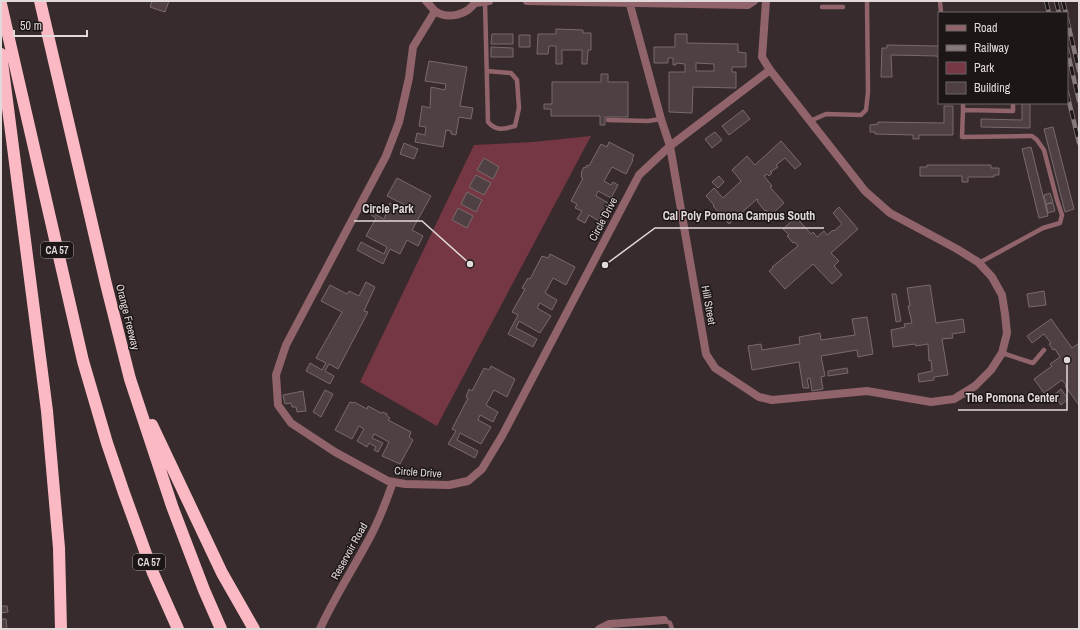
<svg xmlns="http://www.w3.org/2000/svg" width="1080" height="630" viewBox="0 0 1080 630" font-family="'Archivo Narrow',sans-serif">
	<rect width="100%" height="100%" fill="#382b2d"/>
	<path fill="#753743" d="M591,136L437,426L360,382L474,145L533,142Z"/>
	<path fill="#4f4143" stroke="#796a6b" fill-rule="evenodd" d="M152,1H169L165,12L150,7Z
		M556,29L583,30V33H591V50H588L587,64H582V50H562V64H556V46H549L548,54H537L538,34H556Z
		M492,34H513V44H491Z
		M675,34H687V43L738,44V52L746,53V67H732V72H736V88L693,87L692,113L670,112H669V72H685V64L676,63V65H673V58H668V63H654V47H675ZM696,63L714,64V71H696Z
		M519,35H530V47H519Z
		M887,45L938,46L939,47V57H937V56L891,55L892,77H881L882,48H887Z
		M491,47L513,48V57H491Z
		M429,61L467,67L460,106L473,108L471,119L459,117L456,135L451,134V131L446,130L443,147L415,142L417,133L425,135L426,127L419,126L422,106L430,108L431,87L445,90L446,84L425,81Z
		M601,74H608V82H628V117H605V125H600V116H551V109H544V104H552V82H601Z
		M1022,103H1030V128L981,127V119L1022,120Z
		M944,106H953V135H919V139H913V135L875,134V132H870V125L878,124V122L944,123Z
		M743,110L750,119L729,135L722,126Z
		M1053,127L1074,209L1065,212L1044,129Z
		M715,132L722,140L712,148L705,139Z
		M781,141L801,164L795,169L785,158L776,165L778,167L772,171H770L772,173L769,176L767,174L764,176L772,186L770,187L784,203L771,215L766,210L765,211L757,201L758,200L757,199L729,224L713,206L714,205L706,196L714,188L723,198L741,181L732,170L747,156L755,165Z
		M609,142L634,155L632,159L633,160L626,174L612,167L604,181L611,185L613,182L618,185L611,198L598,191L596,196L610,204L602,217H601L599,221L589,215L585,223L577,219L582,211L575,208L577,204L571,201L583,178L581,177L582,174L581,173L584,167L586,168L587,165L589,166L601,144L607,147Z
		M404,143L418,149L414,159L400,154Z
		M1031,147L1048,216L1039,218L1022,149Z
		M484,158L499,167L493,179L477,170Z
		M927,165H991V168H999V175H994V177H968V182H962V176H920V167H927Z
		M476,175L491,183L484,195L469,187Z
		M719,176L724,182L718,188L712,182Z
		M397,178L431,196L412,230L423,236L418,246L407,240L400,254L390,249L383,264L357,250L361,242L384,254L387,247L366,236L376,218L371,215L372,213L384,219L386,214L385,213L390,203L403,210L405,205L387,196Z
		M467,192L482,200L476,212L461,204Z
		M1050,193L1053,202L1046,204L1044,195Z
		M1053,203L1055,211L1048,213L1046,204Z
		M839,207L858,229L831,253L839,261L834,266L842,275L832,284L813,264L785,289L769,271L773,268L772,267L798,246L795,242L793,243L787,236L789,235L783,229L796,217L811,234L813,232L817,237L824,231L827,235L833,230L834,231L842,224L833,213Z
		M458,208L473,216L467,228L452,220Z
		M550,254L575,267L566,285L553,278L545,293L557,300L552,310L540,303L537,308L551,316L540,333L519,321L516,328L537,339L533,347L508,334L518,315L512,312L525,289L522,288L528,278L530,279L542,256L548,258Z
		M366,282L375,287L364,311L368,312L338,369L329,364L325,371L334,376L330,384L306,371L310,363L322,370L326,363L316,358L342,312L321,301L330,285L347,294L349,291L359,296Z
		M930,285L936,323L963,319L965,332L952,334L953,338L942,339L948,375L934,377V380L919,382L918,374L932,371L931,360L929,361L928,344L916,346L915,344L893,347L891,330L905,327L904,324L912,323L908,306H910L907,288Z
		M1044,291L1046,305L1029,307L1027,294Z
		M892,294H896L901,321L896,322Z
		M867,317L873,354L858,357L857,350L821,356L825,376L821,377L823,389L812,391L810,378L807,379L809,388H803L799,362L752,370L748,346L761,344L762,350L800,344L799,337L820,333L821,340L855,335L852,319Z
		M1051,319L1072,348L1079,343V405L1065,386L1066,385L1062,380L1044,393L1034,379L1052,366L1050,364L1060,357L1055,349L1053,350L1049,344L1051,343L1044,334L1032,343L1027,336Z
		M491,366L515,379L507,397L494,390L486,405L498,412L493,422L480,415L478,420L491,427L481,444L460,433L457,440L478,451L475,458L448,444L456,431L452,429L468,398L466,397L469,389L472,391L484,368L489,370Z
		M847,368L848,373L828,376V371Z
		M1061,389L1068,399L1061,405L1054,395Z
		M325,390L333,394L321,417L313,412Z
		M303,391L306,411L297,412L296,407H292L291,403L285,404L283,395Z
		M350,402L353,403L354,402L367,409L368,406L381,413L383,412L387,414V416L390,418L388,420L411,432L409,437L413,440L400,464L382,456L389,442L374,434L372,438L383,443L378,452L374,450L376,447L369,443L367,447L357,441L364,429L359,426L352,439L335,430Z
		M1,606H7L8,612L1,613Z
		M1,619H6L7,629H1Z"/>
	<g fill="none" stroke-linecap="round" stroke-linejoin="round">
		<path stroke="#90646a" stroke-width="4.5" d="M940,1L941,13
			M485,2L488,122C497,132 504,129 515,126L519,108L517,80L511,73L487,71
			M822,7H843
			M963,103V110L1013,111V103
			M963,110L962,137L1027,136H1032L1037,140L1044,150L1057,200L1062,215L1060,223L1043,228L979,263
			M608,120L648,121L661,119
			M810,121L826,114L861,115L866,110L868,92L867,1
			M1002,353L1033,363L1044,350
			M664,620L670,623L672,629"/>
		<path stroke="#90646a" stroke-width="8" d="M426,1C429,4 432,8 435,11C448,20 468,15 476,1
			M527,1L748,5L754,1
			M629,1L661,119L670,146L706,354L715,368L759,397L772,400L867,391L931,402L954,399L975,386L991,370L1002,353L1007,333L1005,314L1002,295L992,277L978,262L957,249L890,213L865,191L770,70L762,57L766,1
			M476,3L489,1
			M435,11L413,47L409,78L399,122L386,156L286,345L276,375L278,405L291,423L335,452L388,481L405,484L449,485L468,481L482,469L502,436L639,175L670,146L770,70
			M320,629C334,598 353,569 369,539C379,521 386,502 393,482
			M599,629L609,624L664,620"/>
		<path stroke="#fbbac3" stroke-width="12" d="M40,1L106,284L130,379L172,506L204,590L221,629
			M1,4L83,361L107,443L124,493L153,573L178,629
			M1,54L47,411L59,548L61,629
			M152,425L222,573L254,629"/>
		<defs>
			<path id="rail" d="M1046,1L1049,13
				M1056,1L1059,13
				M1063,1L1066,13
				M1067,19L1079,71
				M1067,49L1079,101
				M1067,93L1079,143"/>
		</defs>
		<use href="#rail" stroke="#85797b" stroke-width="4.5"/>
		<use href="#rail" stroke="#1c1616" stroke-width="3" stroke-dasharray="9" stroke-linecap="butt"/>
	</g>
	<g text-anchor="middle" dominant-baseline="central" stroke-width="3" stroke-linejoin="round" paint-order="stroke">
		<g fill="#1c1616" stroke="#a79e9f" stroke-width="1">
			<rect x="41" y="242" width="32" height="16" rx="3"/>
			<rect x="133" y="554" width="32" height="16" rx="3"/>
		</g>
		<g font-size="10" font-weight="bold" fill="#e2d9da">
			<text x="57" y="250">CA 57</text>
			<text x="149" y="562">CA 57</text>
		</g>
		<g font-size="11" fill="#e2d9da" stroke="#1c1616">
			<text transform="translate(603 219) rotate(-62)">Circle Drive</text>
			<text transform="translate(709 305) rotate(80)">Hill Street</text>
			<text transform="translate(128 317) rotate(76)">Orange Freeway</text>
			<text transform="translate(418 472) rotate(4)">Circle Drive</text>
			<text transform="translate(349 551) rotate(-61)">Reservoir Road</text>
		</g>
	</g>
	<path fill="none" stroke="#e2d9da" stroke-width="1.5" d="M470 264L422 221H354M605 265L655 228H824M1067 360L1067 410H958"/>
	<g fill="#e2d9da" stroke="#1c1616" stroke-width="1.5">
		<circle cx="470" cy="264" r="4"/>
		<circle cx="605" cy="265" r="4"/>
		<circle cx="1067" cy="360" r="4"/>
	</g>
	<g font-size="12" text-anchor="middle" font-weight="bold" fill="#e2d9da" stroke="#1c1616" stroke-width="3" stroke-linejoin="round" paint-order="stroke">
		<text x="388" y="213">Circle Park</text>
		<text x="739" y="220">Cal Poly Pomona Campus South</text>
		<text x="1012" y="402">The Pomona Center</text>
	</g>
	<rect width="1080" height="630" fill="none" stroke="#e2d9da" stroke-width="4"/>
	<rect x="938" y="12" width="130" height="92" fill="#1c1616" stroke="#6b6464"/>
	<rect x="946" y="25" width="20" height="6" fill="#90646a" stroke="#6b6464"/>
	<text x="974" y="32" font-size="12" fill="#e2d9da">Road</text>
	<rect x="946" y="45" width="20" height="6" fill="#85797b" stroke="#6b6464"/>
	<text x="974" y="52" font-size="12" fill="#e2d9da">Railway</text>
	<rect x="946" y="62" width="20" height="12" fill="#753743" stroke="#6b6464"/>
	<text x="974" y="72" font-size="12" fill="#e2d9da">Park</text>
	<rect x="946" y="82" width="20" height="12" fill="#4f4143" stroke="#6b6464"/>
	<text x="974" y="92" font-size="12" fill="#e2d9da">Building</text>
	<path d="M14 30v6h73v-6" fill="none" stroke="#e2d9da" stroke-width="2"/>
	<text x="20" y="30" font-size="12" fill="#e2d9da" stroke="#1c1616" stroke-width="3" paint-order="stroke">50 m</text>
</svg>
